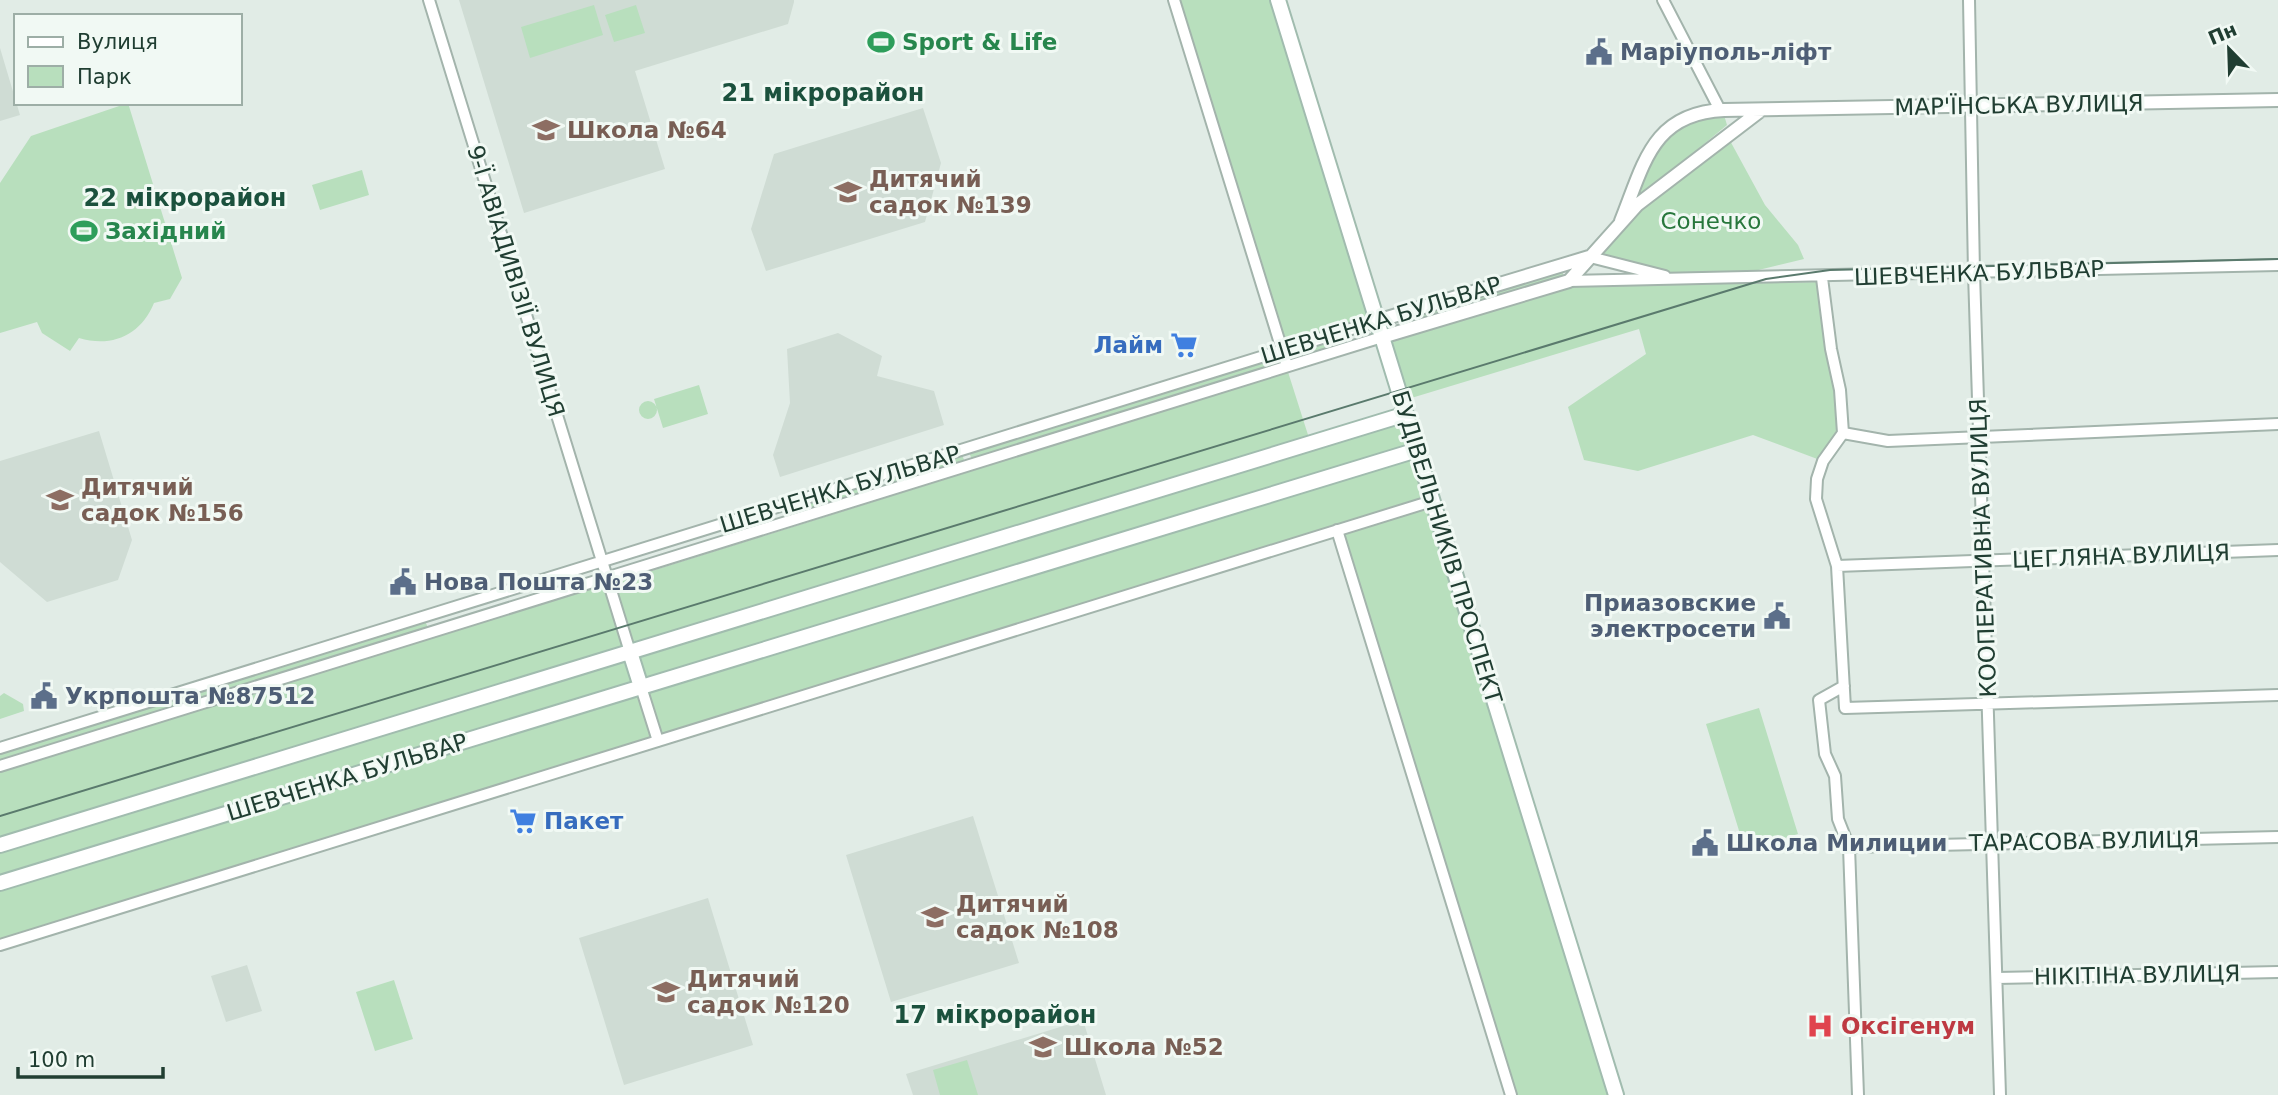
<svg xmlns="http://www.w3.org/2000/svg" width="2278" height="1095" viewBox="0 0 2278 1095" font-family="'DejaVu Sans',sans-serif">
	<rect width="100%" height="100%" fill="#e1ece6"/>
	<path fill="#cfdcd4" d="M459,0H794V2L788,24L635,71L665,169L524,213Z
		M0,48L20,115L0,121Z
		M923,108L941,163L925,222L766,271L751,229L774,154Z
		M838,333L882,356L877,376L934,391L944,425L780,477L773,455L790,403L787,349Z
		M99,431L132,540L118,580L47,602L0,562V461Z
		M973,816L1019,963L891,1002L846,855Z
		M708,898L753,1045L624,1085L579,938Z
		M247,965L262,1011L226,1022L211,976Z
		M1083,1020L1106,1095H913L906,1074Z"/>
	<path fill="#b8dfbd" d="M1178,0H1273L1370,317L1284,343Z
		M594,5L603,35L530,58L521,27Z
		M636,5L645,33L614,42L605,15Z
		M128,103L182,278L170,299L154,303C141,335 112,348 79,338L70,351L42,333L37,322L0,333V183L31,136Z
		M1724,115L1727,125L1634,202L1654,154L1681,123Z
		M1728,137L1765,205L1798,245L1804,259L1738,275L1681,276L1596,255L1624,223Z
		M362,170L369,195L320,210L312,185Z
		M1562,269L1564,279L1411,324L1408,316Z
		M1819,282L1837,390L1839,432L1820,460L1753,435L1638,471L1584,460L1568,407L1646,354L1639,329L1408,399L1389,340L1569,287Z
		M1350,333L1352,342L1289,362L1286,353Z
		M1279,355L1282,364L972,460L969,452Z
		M1288,372L1309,438L633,645L613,583Z
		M699,385L708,414L663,428L654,399Z
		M639 410a9 9 0 1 1 18 0a9 9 0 1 1-18 0Z
		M1402,421L1410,446L644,681L636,655Z
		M962,454L965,463L887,488L885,479Z
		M1413,456L1426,497L660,734L647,691Z
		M878,481L881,490L786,520L782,511Z
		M1429,508L1610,1095H1517L1343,534Z
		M605,585L624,648L0,839V771Z
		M425,621L429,630L0,762V752Z
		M627,658L635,684L0,878V850Z
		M4,693L23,704L24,711L0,719V696Z
		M638,693L651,737L0,940V889Z
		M1759,708L1798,834L1745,850L1706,724Z
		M394,980L413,1039L375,1051L356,992Z
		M967,1060L978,1095H940L933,1070Z"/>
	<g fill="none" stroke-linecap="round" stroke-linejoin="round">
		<defs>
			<path id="minor" d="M429,0L630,652
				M1174,0L1287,366
				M1663,0L1720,110
				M1969,0L1974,273L2000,1095
				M1590,257L1665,276
				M1822,278L1831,349L1840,390L1843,433L1823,461L1817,479L1816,499L1837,566L1845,708L2278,695
				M1569,281L2278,265
				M1843,433L1888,441L2278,424
				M1337,530L1511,1095
				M1837,566L2278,550
				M1844,686L1819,700L1825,754L1835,776L1838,819L1849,847L1858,1095
				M641,687L658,741
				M0,748L1377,321
				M0,766L1382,337
				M1849,847L2278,837
				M0,945L1432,501
				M1997,978L2278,972"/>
			<path id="tertiary" d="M1621,221C1644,164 1652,113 1724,110L2278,100
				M1377,321L1589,257
				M1382,337L1569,281L1637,205L1760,111"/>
			<path id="secondary" d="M1278,0L1616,1095
				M630,652L641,687
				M0,845L1406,414
				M0,883L1417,450"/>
		</defs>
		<use href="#minor" stroke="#a3b4ac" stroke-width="14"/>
		<use href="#tertiary" stroke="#a3b4ac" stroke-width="16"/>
		<use href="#secondary" stroke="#a1bcaf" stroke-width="18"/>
		<use href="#minor" stroke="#fff" stroke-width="10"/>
		<use href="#tertiary" stroke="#fff" stroke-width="12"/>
		<use href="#secondary" stroke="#fff" stroke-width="14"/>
		<path stroke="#5a7a6d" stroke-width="2" d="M0,816L1766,279L1830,270L2278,259"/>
	</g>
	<defs>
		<symbol id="stadium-bare" viewBox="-9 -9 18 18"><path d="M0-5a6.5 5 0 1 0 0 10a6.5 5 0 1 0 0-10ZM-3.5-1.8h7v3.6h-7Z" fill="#2e9e5b" stroke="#f1f9f4" stroke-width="2.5" paint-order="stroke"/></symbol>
		<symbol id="civic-bare" viewBox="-9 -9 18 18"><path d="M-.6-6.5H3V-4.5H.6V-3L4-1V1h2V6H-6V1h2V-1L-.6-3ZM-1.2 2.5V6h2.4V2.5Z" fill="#5c6f8a" stroke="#f1f9f4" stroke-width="2.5" paint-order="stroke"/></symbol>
		<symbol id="school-bare" viewBox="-9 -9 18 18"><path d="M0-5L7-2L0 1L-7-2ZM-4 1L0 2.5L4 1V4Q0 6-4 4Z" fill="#8d6e63" stroke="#f1f9f4" stroke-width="2.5" paint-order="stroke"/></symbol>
		<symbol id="supermarket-bare" viewBox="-9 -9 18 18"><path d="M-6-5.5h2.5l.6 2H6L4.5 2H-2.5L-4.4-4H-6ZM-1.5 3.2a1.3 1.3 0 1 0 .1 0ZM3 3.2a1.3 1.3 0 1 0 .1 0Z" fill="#3f7fe0" stroke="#f1f9f4" stroke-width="2.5" paint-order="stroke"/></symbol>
		<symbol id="hospital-bare" viewBox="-9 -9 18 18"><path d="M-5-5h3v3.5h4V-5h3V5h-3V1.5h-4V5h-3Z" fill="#e0444e" stroke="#f1f9f4" stroke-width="2.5" paint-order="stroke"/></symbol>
	</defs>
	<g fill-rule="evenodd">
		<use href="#stadium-bare" x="862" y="23" width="38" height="38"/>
		<use href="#civic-bare" x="1580" y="33" width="38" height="38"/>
		<use href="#school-bare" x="527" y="111" width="38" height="38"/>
		<use href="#school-bare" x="829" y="173" width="38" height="38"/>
		<use href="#stadium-bare" x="65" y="212" width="38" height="38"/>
		<use href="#supermarket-bare" x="1165" y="326" width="38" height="38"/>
		<use href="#school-bare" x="41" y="481" width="38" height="38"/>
		<use href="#civic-bare" x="384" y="563" width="38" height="38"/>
		<use href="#civic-bare" x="1758" y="597" width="38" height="38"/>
		<use href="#civic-bare" x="25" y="677" width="38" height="38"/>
		<use href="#supermarket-bare" x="504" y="802" width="38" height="38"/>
		<use href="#civic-bare" x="1686" y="824" width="38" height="38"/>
		<use href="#school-bare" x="916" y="898" width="38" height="38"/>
		<use href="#school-bare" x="647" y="973" width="38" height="38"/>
		<use href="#hospital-bare" x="1801" y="1007" width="38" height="38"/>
		<use href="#school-bare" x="1024" y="1028" width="38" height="38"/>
	</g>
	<g text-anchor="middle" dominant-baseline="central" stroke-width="6" stroke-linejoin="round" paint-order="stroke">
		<g font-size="23" font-weight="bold" fill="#27864d" stroke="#f1f9f4" text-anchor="start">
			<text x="902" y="42">Sport &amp; Life</text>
			<text x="105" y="231">Західний</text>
		</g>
		<g font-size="23" font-weight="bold" fill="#4e5e75" stroke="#f1f9f4" text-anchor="start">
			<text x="1620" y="52">Маріуполь-ліфт</text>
			<text x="424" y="582">Нова Пошта №23</text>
			<text x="1756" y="603" text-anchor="end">Приазовские<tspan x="1756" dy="26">электросети</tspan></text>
			<text x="65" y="696">Укрпошта №87512</text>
			<text x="1726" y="843">Школа Милиции</text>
		</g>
		<g font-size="23" fill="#203e32" stroke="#f1f9f4">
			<text transform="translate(2019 105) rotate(-1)">МАР'ЇНСЬКА ВУЛИЦЯ</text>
			<text transform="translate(1979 273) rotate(-2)">ШЕВЧЕНКА БУЛЬВАР</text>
			<text transform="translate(516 281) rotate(73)">9-Ї АВІАДИВІЗІЇ ВУЛИЦЯ</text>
			<text transform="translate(1381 320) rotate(-17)">ШЕВЧЕНКА БУЛЬВАР</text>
			<text transform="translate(840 489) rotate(-17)">ШЕВЧЕНКА БУЛЬВАР</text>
			<text transform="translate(1447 547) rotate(73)">БУДІВЕЛЬНИКІВ ПРОСПЕКТ</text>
			<text transform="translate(1983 548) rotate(-92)">КООПЕРАТИВНА ВУЛИЦЯ</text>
			<text transform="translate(2121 556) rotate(-2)">ЦЕГЛЯНА ВУЛИЦЯ</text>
			<text transform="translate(347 777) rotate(-17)">ШЕВЧЕНКА БУЛЬВАР</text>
			<text transform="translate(2084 841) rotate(-1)">ТАРАСОВА ВУЛИЦЯ</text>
			<text transform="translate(2137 975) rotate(-1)">НІКІТІНА ВУЛИЦЯ</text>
		</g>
		<g font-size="23" font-weight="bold" fill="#785e54" stroke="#f1f9f4" text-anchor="start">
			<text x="567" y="130">Школа №64</text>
			<text x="869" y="179">Дитячий<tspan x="869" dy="26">садок №139</tspan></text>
			<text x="81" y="487">Дитячий<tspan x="81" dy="26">садок №156</tspan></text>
			<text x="956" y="904">Дитячий<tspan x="956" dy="26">садок №108</tspan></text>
			<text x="687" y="979">Дитячий<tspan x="687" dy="26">садок №120</tspan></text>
			<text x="1064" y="1047">Школа №52</text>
		</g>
		<g font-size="23" fill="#28773c" stroke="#f1f9f4">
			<text x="1711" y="221">Сонечко</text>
		</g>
		<g font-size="23" font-weight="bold" fill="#366cbe" stroke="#f1f9f4" text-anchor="end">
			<text x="1163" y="345">Лайм</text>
			<text x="544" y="821" text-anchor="start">Пакет</text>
		</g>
		<g font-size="23" font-weight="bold" fill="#be3a42" stroke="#f1f9f4" text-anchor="start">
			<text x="1841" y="1026">Оксігенум</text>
		</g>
		<g font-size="24" font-weight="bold" fill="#1b513d" stroke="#f1f9f4">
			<text x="823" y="93">21 мікрорайон</text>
			<text x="185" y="198">22 мікрорайон</text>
			<text x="995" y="1015">17 мікрорайон</text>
		</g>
	</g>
	<rect x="14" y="14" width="228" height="91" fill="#f1f9f4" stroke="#9daea6" stroke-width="2"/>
	<rect x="28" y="37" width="35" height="10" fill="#ffffff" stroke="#9daea6" stroke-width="2"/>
	<text x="77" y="49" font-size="21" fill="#203e32">Вулиця</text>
	<rect x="28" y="66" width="35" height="21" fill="#b8dfbd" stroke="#9daea6" stroke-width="2"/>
	<text x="77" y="84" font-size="21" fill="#203e32">Парк</text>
	<g transform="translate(2229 49) rotate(337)" stroke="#f1f9f4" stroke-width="5" paint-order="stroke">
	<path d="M0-5L12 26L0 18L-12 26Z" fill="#203e32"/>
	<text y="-10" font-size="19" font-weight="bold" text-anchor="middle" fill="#203e32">Пн</text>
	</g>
	<path d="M18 1067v10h145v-10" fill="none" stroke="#203e32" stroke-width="3.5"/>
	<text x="28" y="1067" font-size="21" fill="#203e32" stroke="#f1f9f4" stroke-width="5" paint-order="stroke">100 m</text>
</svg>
